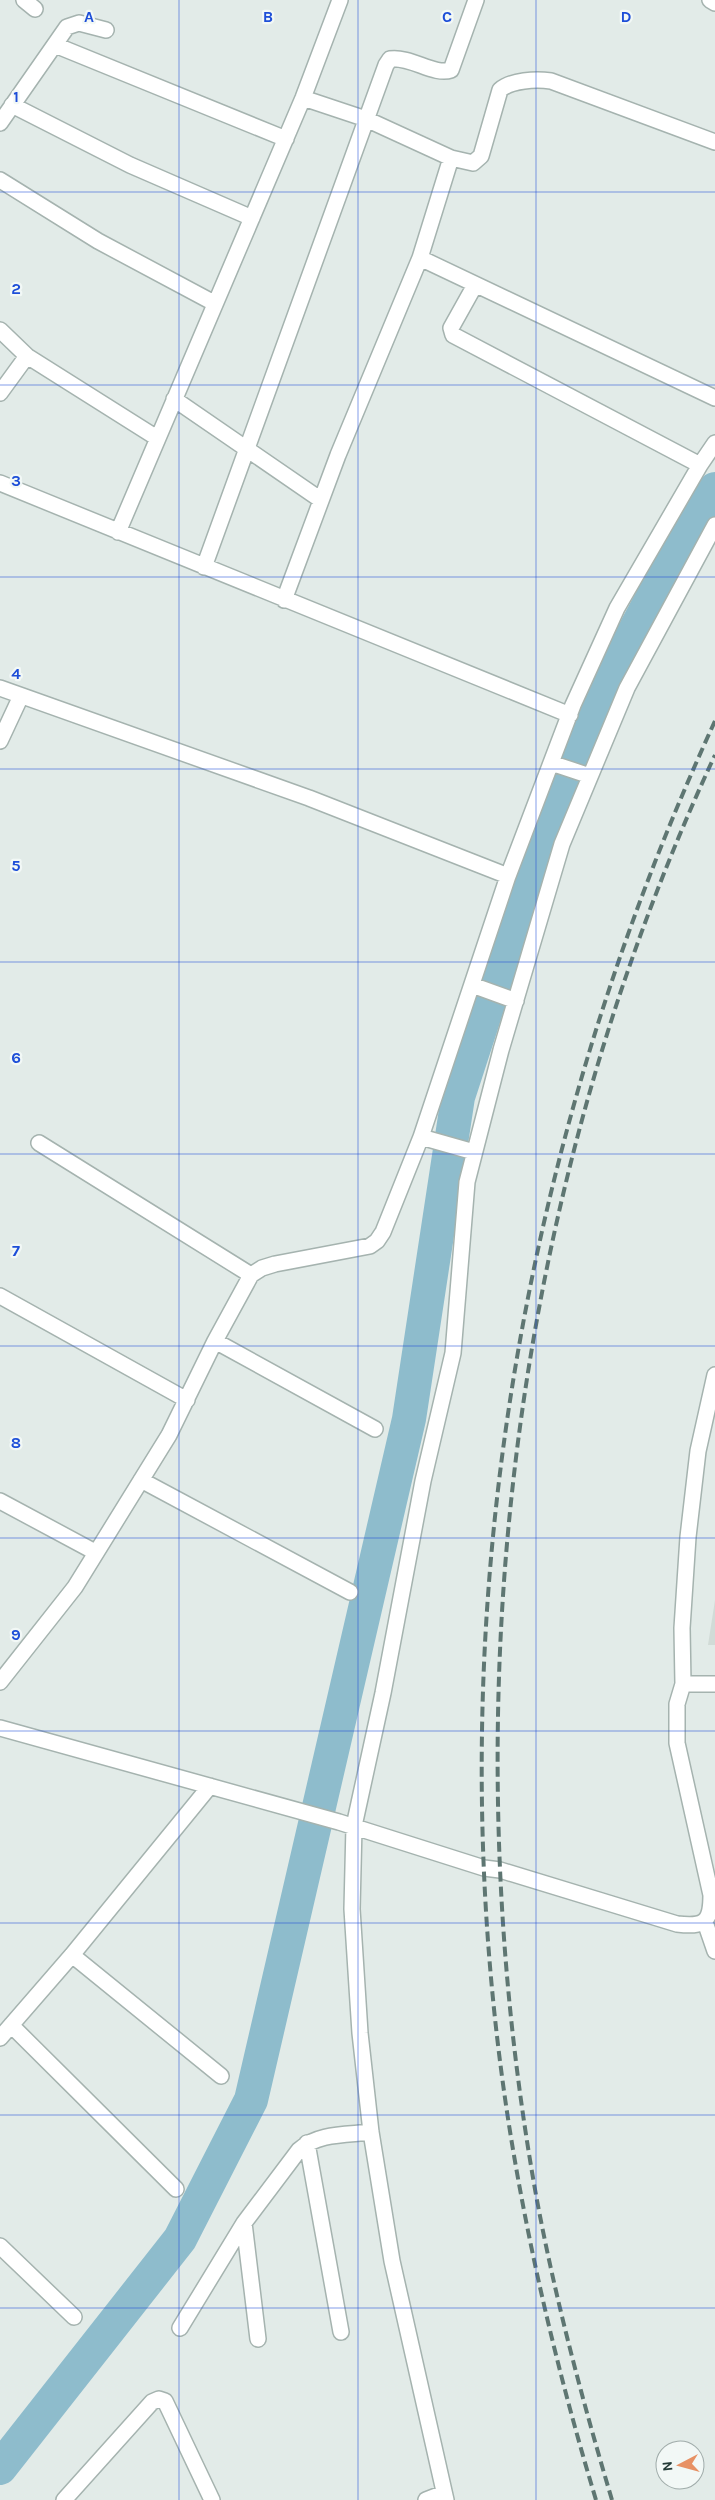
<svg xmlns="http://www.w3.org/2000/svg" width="715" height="2500" viewBox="0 0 715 2500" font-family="Karla,sans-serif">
	<rect width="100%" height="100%" fill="#e2ebe8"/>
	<path fill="#d1dbd7" d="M715,1600V1645H708Z"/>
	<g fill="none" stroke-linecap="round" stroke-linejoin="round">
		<path stroke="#8ebccc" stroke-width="34" d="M0,2468L180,2239L251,2100L409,1419L458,1097L539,848L618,662L684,538L715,489"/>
		<defs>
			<path id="minor" d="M24,0L35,9
				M710,0L715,3
				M55,45L286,139
				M303,98L366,119L451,158L473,163L481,156L500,90C511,80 536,79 551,81L715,142
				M12,105L130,165L252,218
				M0,123L67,27L79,23L106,30
				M0,180L98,241L214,303
				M420,258L715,398
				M475,285L451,328L453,335L700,465
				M0,330L27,356L157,438
				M0,393L27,356
				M174,399L321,500
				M0,483L570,715
				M118,532L303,98L340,0
				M204,567L386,65L390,59C411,56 434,76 451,70L476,0
				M284,600L338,455L420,258L451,158
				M0,688L309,798L508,876
				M0,741L21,696
				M551,763L590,776
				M472,985L516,1001
				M421,1137L474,1152
				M39,1143L251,1275
				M0,1296L187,1400
				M215,1341L375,1429
				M141,1480L350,1592
				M0,1501L95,1552
				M0,1682L75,1587L169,1435L215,1341L251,1275L262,1268L275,1264L370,1246L377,1241L383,1232L421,1137L508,876L573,705L617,608L700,465L715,443
				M683,1684H715
				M0,1728L339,1822L484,1868L500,1870L677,1924C704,1927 711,1923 711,1895L677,1743V1704L683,1684L682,1628L688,1537L698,1451L715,1375
				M705,1922L715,1951
				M72,1955L221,2076
				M11,2025L176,2189
				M0,2038L72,1955L210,1786
				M307,2143L341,2332
				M244,2223L258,2339
				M0,2246L74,2317
				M180,2328L244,2223L299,2150C318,2133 346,2135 371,2132
				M64,2500L152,2402L159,2399L165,2401L212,2500
				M426,2500L444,2493
				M446,2500L392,2261L371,2132L360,2033L352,1909L354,1826L383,1693L423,1481L453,1353L467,1182L501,1050L562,844L627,688L715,525"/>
		</defs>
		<use href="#minor" stroke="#a5b3af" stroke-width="18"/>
		<use href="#minor" stroke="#fff" stroke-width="15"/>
		<path stroke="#5e7672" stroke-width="4" stroke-dasharray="10 5" stroke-linecap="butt" d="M596,2500C559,2377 529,2252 509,2125C435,1649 514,1157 715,721
			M612,2500C582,2399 555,2298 536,2195C450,1713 508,1199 715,755"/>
	</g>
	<path fill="none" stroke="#1d4ed8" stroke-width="1" stroke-opacity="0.55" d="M179,0V2500M358,0V2500M536,0V2500M0,192H715M0,385H715M0,577H715M0,769H715M0,962H715M0,1154H715M0,1346H715M0,1538H715M0,1731H715M0,1923H715M0,2115H715M0,2308H715"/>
	<g font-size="16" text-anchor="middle" font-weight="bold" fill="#1d4ed8" stroke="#f2f8f6" stroke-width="4.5" stroke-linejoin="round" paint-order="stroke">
		<text x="89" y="22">A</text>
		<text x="268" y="22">B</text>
		<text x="447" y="22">C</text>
		<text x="626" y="22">D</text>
		<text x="16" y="102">1</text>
		<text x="16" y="294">2</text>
		<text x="16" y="486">3</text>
		<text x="16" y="679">4</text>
		<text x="16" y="871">5</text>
		<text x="16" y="1063">6</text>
		<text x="16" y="1256">7</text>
		<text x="16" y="1448">8</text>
		<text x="16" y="1640">9</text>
	</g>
	<g transform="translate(680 2465) rotate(264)"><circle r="24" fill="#f2f8f6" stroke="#a0acaa"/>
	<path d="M0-4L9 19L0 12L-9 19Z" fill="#e79164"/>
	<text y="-8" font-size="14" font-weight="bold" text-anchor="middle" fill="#243b37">N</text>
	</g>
</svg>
